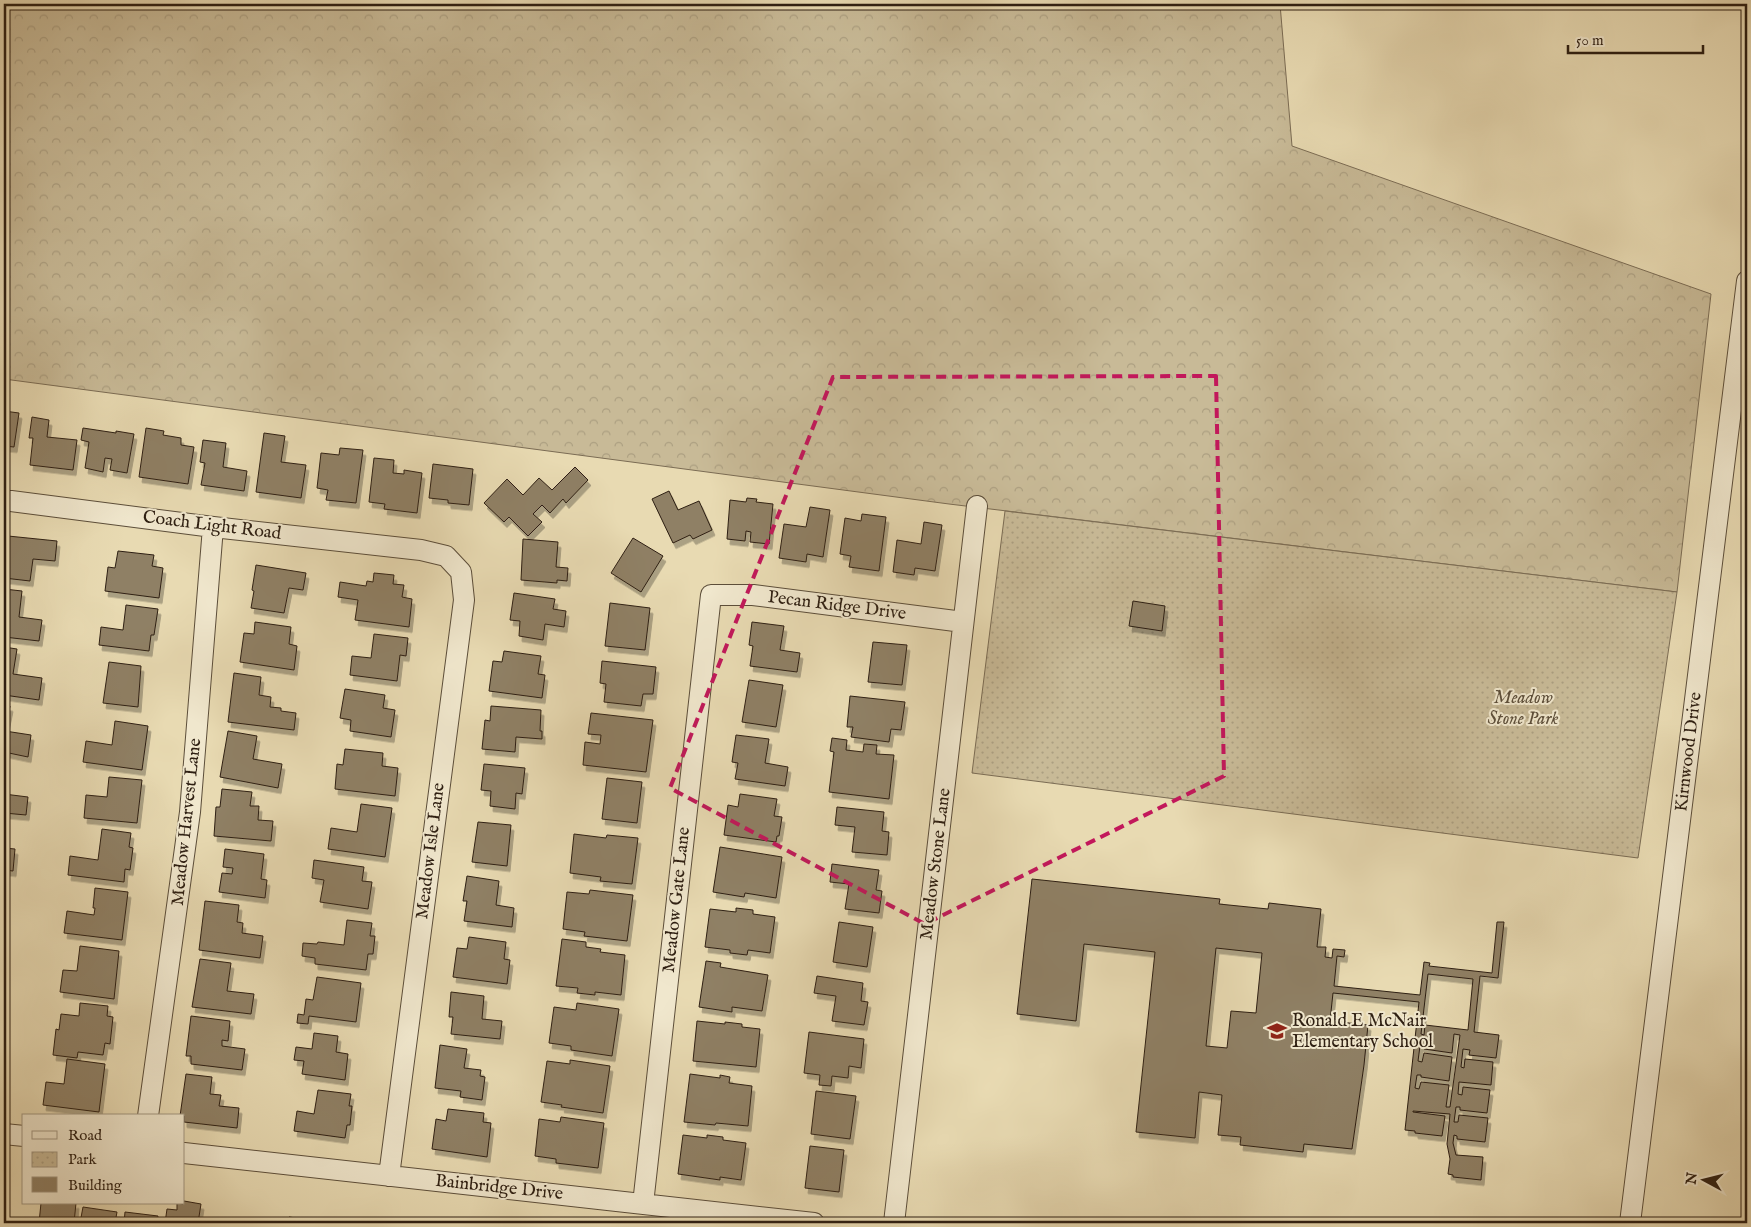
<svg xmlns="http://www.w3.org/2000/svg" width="1751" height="1227" viewBox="0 0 1751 1227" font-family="'IM FELL English',serif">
	<defs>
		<pattern id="forest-crowns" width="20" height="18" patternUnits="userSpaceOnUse" patternTransform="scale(1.25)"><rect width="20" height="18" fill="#c8ba97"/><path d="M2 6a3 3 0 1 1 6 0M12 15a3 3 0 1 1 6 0" fill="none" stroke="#ac9f81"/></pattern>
		<pattern id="park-dots" width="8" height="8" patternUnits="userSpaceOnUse" patternTransform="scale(1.25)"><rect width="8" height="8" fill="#c8ba97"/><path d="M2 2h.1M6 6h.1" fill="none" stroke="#ac9f81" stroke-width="1.8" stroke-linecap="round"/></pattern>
		<filter id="shadow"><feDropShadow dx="3" dy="5.5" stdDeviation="0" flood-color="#0004"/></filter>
	</defs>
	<rect width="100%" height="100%" fill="#e8dab2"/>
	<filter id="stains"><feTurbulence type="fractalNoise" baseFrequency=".004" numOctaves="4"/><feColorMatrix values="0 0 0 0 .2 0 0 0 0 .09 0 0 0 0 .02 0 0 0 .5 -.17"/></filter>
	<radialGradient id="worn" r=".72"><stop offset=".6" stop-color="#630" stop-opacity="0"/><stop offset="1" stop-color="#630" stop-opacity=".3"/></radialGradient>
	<path fill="url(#forest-crowns)" stroke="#7b6c54" d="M4,4H1280L1292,146L1711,294L1677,592L949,504L4,379Z"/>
	<path fill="url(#park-dots)" stroke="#7b6c54" d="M1005,511L1677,592L1638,858L972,773Z"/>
	<path fill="#8f8065" stroke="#2e1f12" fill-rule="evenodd" filter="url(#shadow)" d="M4,411L19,413L14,447L4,446Z
		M32,417L49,420L47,437L77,440L73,470L30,465L33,438H29Z
		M83,428L116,433V431L134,434L127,473L110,470L112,459L105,458L103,472L85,468L89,442L81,440Z
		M146,428L164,431L163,435L181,438V445L194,447L188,484L139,477Z
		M264,433L285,436L281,462L306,465L301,498L256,492Z
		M203,440L226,443L223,467L247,471L244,491L201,485L205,463L200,462Z
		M340,448L363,450L356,503L326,500L328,490L317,488L321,453L339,455Z
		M374,458L394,460L393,473L404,474V470L422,473L417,513L384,509L385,504L369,502Z
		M433,464L473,469L469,505L448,503V500L429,498Z
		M575,467L588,480L566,503L563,499L550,513L542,505L533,514L542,522L528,536L509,517L504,522L484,503L507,479L523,495L539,478L552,490Z
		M669,491L678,510L699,501L712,530L693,539L690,535L673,543L652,499Z
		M747,498L757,499L756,502L773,504L769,544L750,542L751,532L746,531L745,541L727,539L730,500L746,502Z
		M810,507L830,510L823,557L807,554L806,562L779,558L784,524L806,527Z
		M862,514L886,517L879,571L849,567L851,556L840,554L845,518L861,521Z
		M924,522L942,525L935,571L915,568L914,575L893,572L897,540L921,544Z
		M8,536L57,541L55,561L33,559L30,581L4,578V552H6Z
		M633,538L663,556L641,592L611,573Z
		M523,539L558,542L556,567L568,568L567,581L557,580V583L521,580Z
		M118,551L154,555L152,566L163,568L159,598L105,591L108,567L115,568Z
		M256,565L306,573L303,590L289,588L284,613L251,608L254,591L252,590Z
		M374,573L394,575L393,584L404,585L402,597L412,599L409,627L355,620L358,600L338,597L340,582L366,586L367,581L373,582Z
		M4,589L22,591L19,617L42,620L39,641L4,637Z
		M514,593L555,599L553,609L566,611L564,627L545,624L543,640L519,636L520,621L510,620Z
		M1133,601L1165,606L1162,631L1129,626Z
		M610,603L650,608L645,650L605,646Z
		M126,605L158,609L154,635H151L149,651L99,645L101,627L123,630Z
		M255,622L291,627L289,644L297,646L294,670L240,662L244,633L254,634Z
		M752,622L784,626L780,650L800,653L797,672L750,666L753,646L749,645Z
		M374,634L408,638L406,656L400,655L397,681L350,675L352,656L371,658Z
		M873,642L907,645L902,685L868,682Z
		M4,647L17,649L13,674L42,678L39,700L4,695Z
		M504,651L541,656L538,674L545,675L542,698L489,691L493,661L502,662Z
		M602,661L656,667L653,694H643L641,706L604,702L606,684L600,683Z
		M109,662L141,666L138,707L103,703Z
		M234,673L261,677L259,695L271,697L270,707L281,708V711L296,713L294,730L228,722Z
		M749,680L783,685L776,727L742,722Z
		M345,689L385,695L383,708L395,710L391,737L350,731L351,720L340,718Z
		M850,696L905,702L901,730L891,729L889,742L851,737L853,727H847Z
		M4,705L10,706L5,731L31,735L28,757L4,752Z
		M491,706L541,710L540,731H542V739L516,737L515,752L482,749L485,720L490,721Z
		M591,713L653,720L646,772L583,765L585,742L600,744L601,735L588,734Z
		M115,721L148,726L142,770L83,762L86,741L112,745Z
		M228,731L257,736L253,759L282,764L278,788L220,777Z
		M736,735L769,739L765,763L788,767L785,786L735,779L738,763L732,762Z
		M832,738L847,740L846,750L863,752L864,744L877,745L876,754L894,755L889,799L829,792L834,752L830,751Z
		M345,749L383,753L382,766L398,768L395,796L335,789L337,764L343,765Z
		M484,764L525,768L522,794L516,793L515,809L490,806L491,791L481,790Z
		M109,777L142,780L137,823L84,818L86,795L107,797Z
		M607,778L642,782L637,823L602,819Z
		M222,789L252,792L250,806H259L258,820L273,821L271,841L214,836L216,807H220Z
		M4,794L28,797L26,815L4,813Z
		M740,794L777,799L774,816L782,817L779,836H777L776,842L724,835L728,805L738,807Z
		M361,804L392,808L385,857L328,849L331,828L357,832Z
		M837,807L884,812L882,831L889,832L887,855L852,852L855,827L835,825Z
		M478,822L511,825L507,866L472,862Z
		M102,829L131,833L129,847L133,848L130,870L125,869L124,882L68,875L70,856L98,860Z
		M574,834L606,838L607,835L638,838L632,884L600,881L601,877L570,873Z
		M720,847L782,857L776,898L745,893L744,897L713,892Z
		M4,848L15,849L13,871L4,870Z
		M225,849L264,854L261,879L267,880L265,898L219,892L222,873L232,874L233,868L223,867Z
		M314,860L364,867L362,881L372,882L368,909L320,902L324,880L312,878Z
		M832,864L879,870L876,890L882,891L879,913L845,909L849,884L830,882Z
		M467,876L499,881L496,905L514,908L512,927L464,921L467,901H463Z
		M1032,879L1220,899L1219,904L1268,909L1269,903L1321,909L1317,947H1326L1325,957L1332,958L1333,949L1345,950L1344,957L1337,956L1334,986L1420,995L1424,962L1430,963L1429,966L1492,973L1497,922H1504L1498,978L1480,976L1474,1032L1499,1035L1496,1058L1469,1055L1470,1050L1463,1049L1461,1067L1464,1068L1465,1059L1493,1062L1491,1085L1459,1082L1458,1094L1462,1095L1463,1087L1490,1090L1487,1113L1460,1110V1107H1456L1454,1122H1458L1459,1115L1488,1118L1485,1142L1457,1139V1136L1454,1135L1453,1143L1456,1155L1483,1157L1481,1180L1453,1177V1175L1448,1174L1450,1159L1447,1144L1450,1114L1413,1111V1112L1445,1116L1442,1136L1415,1133V1131L1405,1130L1419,1002L1333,993L1330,1021L1368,1025L1364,1065L1352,1149L1304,1144L1303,1152L1240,1145L1241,1137L1218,1135L1222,1095L1199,1092L1195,1138L1136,1132L1155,952L1084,944L1076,1021L1017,1014ZM1216,948L1262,953L1256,1013L1231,1011L1227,1048L1206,1046ZM1428,974L1473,979L1468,1030L1425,1025L1424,1035L1421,1034ZM1454,1034L1460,1035L1450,1107H1446L1449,1085L1421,1082L1419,1089L1415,1088L1417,1075H1421V1077L1449,1081L1452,1057L1424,1053L1422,1062L1418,1061L1420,1046L1424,1047V1049L1452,1053Z
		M95,888L128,892L122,940L64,933L67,911L94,915L95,908H93Z
		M590,890L633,895L627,941L584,936L585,932L563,929L567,892L589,894Z
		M205,901L239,905L237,922L243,923L242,933L263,936L260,958L199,950Z
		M736,908L753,910V914L775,917L770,953L748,950L747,955L730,953V950L705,947L710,909L736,912Z
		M347,920L372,923L370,936H375L373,954H368L366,970L315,964V958L302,956L303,943L317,944L318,942L344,945Z
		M839,922L873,927L867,967L833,962Z
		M469,937L506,942L504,959L510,960L507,984L453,977L457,948L467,949Z
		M562,939L586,942V947L601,949L600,952L625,955L621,995L595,992V995L577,993L578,988L556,986Z
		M80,946L119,951L114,999L60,992L63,970L77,971Z
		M200,959L231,963L227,991L254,994L251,1014L192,1007Z
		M706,961L721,963L720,967L768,975L762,1011L732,1007V1012L699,1007Z
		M817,976L863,983L861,1001L868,1002L864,1025L832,1021L836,996L814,993Z
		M317,977L361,983L356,1022L309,1016L308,1024L297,1023L298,1014L304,1015L306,999L313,1000Z
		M451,992L484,996L482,1019L502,1021L500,1039L451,1034L453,1017H449Z
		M80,1003L108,1006L107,1016L113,1017L110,1044L105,1043L103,1055L78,1052L77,1058L53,1055L56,1029L59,1030L61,1014L79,1016Z
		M577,1003L619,1009L612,1056L571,1050V1046L549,1043L554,1007L576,1010Z
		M191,1016L230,1021L228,1041L222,1040V1046L245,1049L242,1070L191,1064V1056H186Z
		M697,1021L725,1024V1022L742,1024V1027L760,1029L756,1067L693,1061Z
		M809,1032L864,1039L861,1068L849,1066L848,1078L832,1076L831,1086L819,1085L820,1075L804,1073Z
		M314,1033L338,1036L336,1052L348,1054L345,1080L302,1074L304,1061L294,1060L296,1047L312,1049Z
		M440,1045L467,1049L464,1068L481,1070L480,1076L485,1077L482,1100L460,1097L461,1091L435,1088Z
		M67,1059L105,1064L99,1112L43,1105L46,1082L64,1084Z
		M570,1060L610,1066L603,1113L561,1107L562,1105L541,1102L547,1061L570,1064Z
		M186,1074L212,1077L210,1094L221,1095L219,1106L239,1108L237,1128L184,1122V1116H180Z
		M690,1074L720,1078V1075L730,1077L729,1083L752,1086L748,1126L716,1123L715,1125L684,1122Z
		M318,1090L351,1094L349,1106H352L350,1125H347L345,1138L294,1131L297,1111L314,1114Z
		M816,1091L856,1096L850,1139L811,1134Z
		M448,1109L484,1113L483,1122L491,1123L487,1157L432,1149L436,1119L446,1121Z
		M561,1117L604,1123L598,1168L556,1163V1159L535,1156L539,1119L560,1122Z
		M683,1135L707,1138V1135L723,1137V1140L746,1143L741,1180L720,1177V1180L678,1174Z
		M810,1146L844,1150L839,1192L805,1188Z
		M184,1201L201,1204L198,1223H165L167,1209L177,1210V1203L183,1204Z
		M41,1203H76L74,1223H39Z
		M83,1207L117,1212L115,1223H80Z
		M125,1212L158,1216L157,1223H124Z
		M289,1217L304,1219L303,1223H288Z
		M205,1220L232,1223H205Z"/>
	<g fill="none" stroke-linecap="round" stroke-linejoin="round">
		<defs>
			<path id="minor" d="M4,501H11L213,527L421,550L446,556L461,572L464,600L389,1176
				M148,1116L190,812L213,527
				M4,1134L24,1136
				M184,1153L814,1223
				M643,1204L711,595H753L963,622
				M894,1223L977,506
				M1630,1223L1747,281"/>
		</defs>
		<use href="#minor" stroke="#5c4e3a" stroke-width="22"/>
		<use href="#minor" stroke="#f0e7cd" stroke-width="20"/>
	</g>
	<path fill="none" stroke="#c2185b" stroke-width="4" stroke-dasharray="10 6" stroke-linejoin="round" d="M1216,376L1224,776L925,924L670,788L833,377Z"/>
	<defs>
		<symbol id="school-bare" viewBox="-9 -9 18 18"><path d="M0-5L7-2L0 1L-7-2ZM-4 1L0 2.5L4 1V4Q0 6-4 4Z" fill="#8f2418" stroke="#f0e7cd" stroke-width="2.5" paint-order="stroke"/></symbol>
	</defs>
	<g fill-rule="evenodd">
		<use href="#school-bare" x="1263" y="1017" width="28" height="28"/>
	</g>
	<g text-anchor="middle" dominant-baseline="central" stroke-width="4" stroke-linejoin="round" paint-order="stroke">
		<g font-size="18" fill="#2e1f12" stroke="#f0e7cd">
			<text transform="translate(212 526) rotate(7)">Coach Light Road</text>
			<text transform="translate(837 606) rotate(7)">Pecan Ridge Drive</text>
			<text transform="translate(1689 752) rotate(-83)">Kirnwood Drive</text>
			<text transform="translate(187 822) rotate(-84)">Meadow Harvest Lane</text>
			<text transform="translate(431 851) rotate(-83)">Meadow Isle Lane</text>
			<text transform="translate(936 864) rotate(-83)">Meadow Stone Lane</text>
			<text transform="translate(677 900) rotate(-84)">Meadow Gate Lane</text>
			<text transform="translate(499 1188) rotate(6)">Bainbridge Drive</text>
		</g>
		<g font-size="18" font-style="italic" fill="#5c4e3a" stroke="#f0e7cd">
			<text x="1523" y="698">Meadow<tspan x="1523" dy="21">Stone Park</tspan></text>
		</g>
		<g font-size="18" fill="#2e1f12" stroke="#f0e7cd" text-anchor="start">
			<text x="1292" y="1021">Ronald E McNair<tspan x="1292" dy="21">Elementary School</tspan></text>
		</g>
	</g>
	<rect width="1751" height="1227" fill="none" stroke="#e8dab2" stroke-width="20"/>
	<rect x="5" y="5" width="1741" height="1217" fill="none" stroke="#2e1f12" stroke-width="2.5"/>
	<rect x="10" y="10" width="1731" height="1207" fill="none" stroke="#2e1f12"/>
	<rect x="22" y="1114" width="162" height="90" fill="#f0e7cd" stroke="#a29782"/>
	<rect x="32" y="1131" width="25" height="8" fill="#f0e7cd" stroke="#a29782"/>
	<text x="68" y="1140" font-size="15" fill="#2e1f12">Road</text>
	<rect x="32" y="1152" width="25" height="15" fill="url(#park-dots)" stroke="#a29782"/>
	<text x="68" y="1164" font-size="15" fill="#2e1f12">Park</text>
	<rect x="32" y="1177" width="25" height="15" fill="#8f8065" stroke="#a29782"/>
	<text x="68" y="1190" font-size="15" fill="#2e1f12">Building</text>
	<g transform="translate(1704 1180) rotate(277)" stroke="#f0e7cd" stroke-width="4" paint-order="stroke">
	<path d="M0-4L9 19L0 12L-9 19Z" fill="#2e1f12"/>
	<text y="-8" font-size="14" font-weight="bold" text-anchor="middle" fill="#2e1f12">N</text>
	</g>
	<path d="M1568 45v8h135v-8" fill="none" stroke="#2e1f12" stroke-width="2.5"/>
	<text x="1576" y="45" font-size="15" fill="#2e1f12" stroke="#f0e7cd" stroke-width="4" paint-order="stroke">50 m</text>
	<rect width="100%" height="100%" filter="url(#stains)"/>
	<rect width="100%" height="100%" fill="url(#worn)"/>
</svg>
